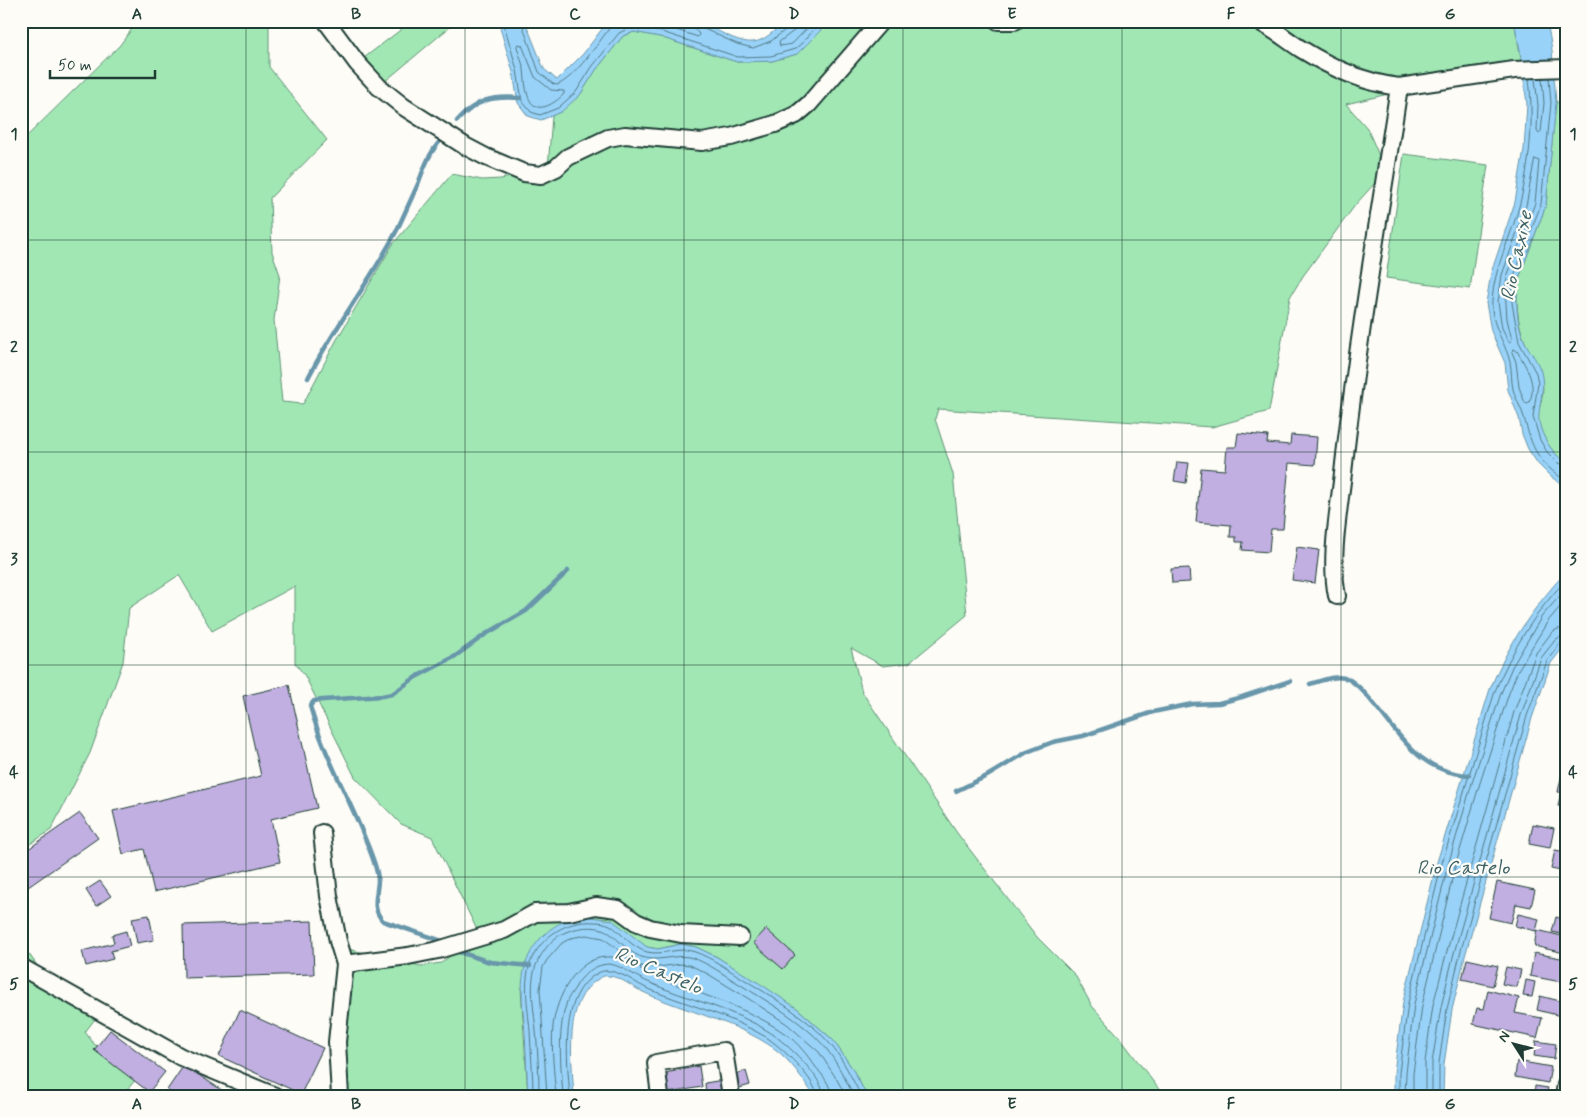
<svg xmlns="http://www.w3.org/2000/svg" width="1587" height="1117" viewBox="0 0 1587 1117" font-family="Mynerve,sans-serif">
	<rect width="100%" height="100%" fill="#fdfcf7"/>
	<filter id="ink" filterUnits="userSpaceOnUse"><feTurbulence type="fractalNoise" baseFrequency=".02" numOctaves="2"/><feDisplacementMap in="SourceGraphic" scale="10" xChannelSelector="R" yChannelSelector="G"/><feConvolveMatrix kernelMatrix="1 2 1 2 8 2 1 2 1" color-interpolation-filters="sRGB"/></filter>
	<g filter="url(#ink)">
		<path fill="#a1e7b4" stroke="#609274" d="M140,21H269V67L327,140L270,198L272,252L280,275L274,320L282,402L303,404L336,341L393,244L452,174L482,180L501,179L515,176L547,181L552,116L580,95L596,70L623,36L634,32L660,37L737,62L772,61L797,54L821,30L828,21H951L982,27L1061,21H1514L1522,64L1510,65L1346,104L1367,128L1381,160L1375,183L1356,204L1303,276L1290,297L1269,411L1212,427L938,409L935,419L953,474L967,615L909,663L883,666L851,648L862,692L957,833L1037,937L1075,975L1092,1006L1117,1034L1164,1096H867L852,1068L833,1040L798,1009L717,957L696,947L681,944L658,949L647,947L629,935L521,988L528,1096H341L348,949L421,966L441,963L479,934L432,837L401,824L355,777L305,676L295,663V586L212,631L179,575L129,608L123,662L90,753L51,830L21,850V142L120,45L134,26Z
			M412,21H457L383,83L360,61Z
			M1556,101L1566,108V462C1552,455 1537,430 1538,414C1540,404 1545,391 1542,380C1538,367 1530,355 1525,342C1517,322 1515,299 1519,278L1546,205Z
			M1404,154L1488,165L1470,289L1386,278Z
			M21,947L26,950L44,975L105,1006L85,1032L94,1044L141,1073L122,1096H21Z"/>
		<path fill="#99d2f9" stroke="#6896aa" d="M498,21H525L544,69L557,80L583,54L608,21H696C712,26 737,44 753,42C768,41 778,24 789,21C799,19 817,21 828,21L821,30L797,54L772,61L737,62L660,37L634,32L623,36L596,70L580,95L561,112L541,120L528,116L518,103L513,72Z
			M1514,21H1547L1552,50L1556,103L1546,205L1519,278C1515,297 1516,324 1525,342C1530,352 1538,361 1541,372C1545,386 1540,400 1539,414C1537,430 1552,455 1566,462V487L1551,477L1538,464L1528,449L1522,434L1519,418L1508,390L1505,363L1491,331L1486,303L1491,273L1515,202L1524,149L1527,104L1520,50Z
			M1566,572V644L1551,663L1532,718L1465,956L1452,1010L1444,1064L1443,1096H1394V1073L1403,1002L1437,862L1490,689C1508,645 1533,607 1566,572Z
			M585,916L612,920L647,947L658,949L681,944L696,947L717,957L759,983L798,1009L833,1040L852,1068L867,1096H814C803,1079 791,1061 775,1049C736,1021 686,1012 643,992C632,987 621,977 609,976C605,975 601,977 598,979C563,1001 572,1060 574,1096H528C527,1074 526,1052 525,1031C522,998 516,967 539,940C555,923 563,921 585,916Z"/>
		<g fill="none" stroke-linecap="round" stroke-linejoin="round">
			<path stroke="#507983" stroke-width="1" d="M503,21L517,70L522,101L531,112L540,115L558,108L576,92L592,67L619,33L632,27L662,32L738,57L771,56L795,49L804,41L822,21
				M521,21L539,72L553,84L557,85C574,79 599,42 611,26L612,21
				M640,21L664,26L698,37L699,34L694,28L693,21
				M699,21L702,28L737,44L753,48L771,41L789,27L791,21
				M797,21L795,30L779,42L780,46L792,44L814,21
				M518,44L522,45L535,77L551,90L564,91V94C554,104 535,117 528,96C525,88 525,78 524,69C522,62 519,54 517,47Z
				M1549,78L1551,103L1541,204L1514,276L1512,289V303L1519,342L1536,373L1538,383L1533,417L1540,440L1547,452L1558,463L1566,466
				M1529,79C1534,120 1530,163 1520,203C1512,236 1494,266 1492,301C1490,324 1505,341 1510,362C1512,371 1511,380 1513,389C1515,398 1521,407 1524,417C1532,449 1538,462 1566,481
				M1535,79L1538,105L1537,131L1539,134L1541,132L1544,103L1542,78
				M1535,159L1539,161L1535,203L1508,274L1505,288L1507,319L1512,340L1509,342L1502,328L1498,302L1502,275L1526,206Z
				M1514,349L1517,351C1526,366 1539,387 1528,404L1525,403L1519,387L1516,362L1512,352Z
				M533,1096C533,1074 531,1053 530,1031C528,1007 521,975 535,953C548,932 570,920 595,922C600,922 606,923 610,925C622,933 632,948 647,952C663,956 679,946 695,952C712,958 727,969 742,978C770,996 808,1017 830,1044C843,1059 852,1078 861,1096
				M539,1096C539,1074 538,1053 536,1031C534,1008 527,978 540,957C544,950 551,941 557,937C569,928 595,923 608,932C620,940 630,955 645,958C661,962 677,953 693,958C709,964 723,974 736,982C766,1001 802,1020 825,1047C837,1062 845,1079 854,1096
				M547,1096L540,989L543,967L547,960L562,943L571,938L586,935L603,938L627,956L628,959L625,961C619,959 613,956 606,957C575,958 556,999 553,1026C551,1048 554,1073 556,1096
				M563,1096C561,1067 557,1033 566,1005C567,999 571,994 575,988C579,980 587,971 596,967C600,965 606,964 610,964C625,967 635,977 648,982C686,999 737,1010 771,1033C786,1043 823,1077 824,1096
				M570,1096C567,1060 559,993 598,973C605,969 612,971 620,974C629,977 637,984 646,988C685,1004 729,1015 766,1037C780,1046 816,1079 817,1096
				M831,1096C831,1084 822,1075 815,1066C807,1055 798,1043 787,1035C749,1007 693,992 650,975L641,970L640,966L658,967L681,964L690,965L708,974L749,999L787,1024L819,1052L836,1078L846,1096
				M1399,1096V1073L1408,1003L1442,863L1495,691C1512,650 1535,612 1566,580
				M1405,1096L1406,1073L1414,1004L1448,865L1472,783L1501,693L1512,667L1542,616L1566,589
				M1413,1096V1074L1422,1006L1455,867L1479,786L1508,696L1518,670L1548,621L1566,600
				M1425,1096V1062L1433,1005L1447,951L1514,712L1536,653L1552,632L1558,629L1566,628
				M1432,1096V1063L1441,1007L1454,953L1521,715L1541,658L1556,639L1566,635
				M1439,1096V1063L1447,1009L1460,954L1527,716L1547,661L1560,643L1566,642"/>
			<path stroke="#6896aa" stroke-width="4.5" d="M457,121C477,99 492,96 520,98
				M308,378C334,327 371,281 397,230C404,215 411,199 418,184C424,168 429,153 441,140
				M1310,684C1321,681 1336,674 1348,679C1358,684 1366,694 1373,703C1402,737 1419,772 1469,775
				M956,791L987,776L1027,752L1053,742L1083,736L1153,712L1192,704L1219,703L1242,697L1290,681
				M442,941L383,921C371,908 377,897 378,881C378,875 376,868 374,862C356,809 325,760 310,706L314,701L323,700L382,696L392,694L416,677L454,657L486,634L526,611L568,571
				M456,951L490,962L530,966"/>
		</g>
		<path fill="#c0afe0" stroke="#1f3d34" d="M1238,433L1268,436L1267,443L1290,445L1291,435L1317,437L1315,465L1289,463L1283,529H1271L1269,552L1242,550L1243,542H1236V537H1230L1231,525L1196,522L1201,468L1225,470L1227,447H1236Z
			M1177,462L1189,463L1186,483L1174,481Z
			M1297,547L1319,550L1315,583L1292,580Z
			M1189,568L1190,582L1172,583L1171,569Z
			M289,685L317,808L271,819L280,862L154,892L144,849L123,854L113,811L261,776L243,696Z
			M1562,773L1566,774V793L1558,792Z
			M1560,796L1566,797V808L1558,806Z
			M80,813L98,838L21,892V854Z
			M1533,824L1554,828L1550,848L1529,844Z
			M1555,850L1566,852V872L1551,869Z
			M1563,874L1566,875V888L1560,886Z
			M100,881L111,896L96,906L86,890Z
			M1497,882L1535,890L1531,907L1516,904L1511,923L1489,918Z
			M1518,914L1539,919L1536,931L1515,926Z
			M149,915L154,940L137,943L132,918Z
			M1556,917L1566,920V935L1552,932Z
			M312,921L314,974L184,978L183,925Z
			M766,929L795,955L783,969L753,943Z
			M1537,930L1566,937L1564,953L1534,946Z
			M126,931L130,946L111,951L113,959L86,966L82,951L114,943L112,935Z
			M1534,953L1566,959L1561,982L1530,976Z
			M1467,959L1498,966L1493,986L1462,979Z
			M1506,967L1521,970L1517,987L1502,984Z
			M1526,980L1535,982L1532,997L1523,996Z
			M1488,990L1519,998L1515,1013L1542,1018L1537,1038L1473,1024L1477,1008L1484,1009Z
			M1540,996L1564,1002L1561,1016L1537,1010Z
			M240,1010L323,1048L301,1094L219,1056Z
			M110,1030L165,1072L149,1092L94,1050Z
			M1536,1041L1556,1044L1554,1059L1534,1056Z
			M1517,1061L1551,1067L1548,1083L1515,1077Z
			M184,1065L229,1095V1096H176L167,1090Z
			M699,1066L702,1087L668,1093L665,1073Z
			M746,1071L750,1085L736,1089L732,1075Z
			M723,1080L725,1096H706L705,1083Z
			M1535,1086L1548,1088L1546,1096H1534Z"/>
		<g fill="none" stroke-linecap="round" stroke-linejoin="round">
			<defs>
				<path id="minor" d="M326,21L357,63L379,87L404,107L465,146L486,157L524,173L541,175L556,168L568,157L608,138L625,135L702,142L731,137L775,124L796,115L809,104L881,21
					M998,21H1015
					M1258,21C1274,29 1287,40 1301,49C1330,67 1365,83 1399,87L1514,70L1566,68
					M1337,596C1329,557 1340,505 1344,464C1358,338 1380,212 1399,87
					M322,833L329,896L338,941L345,964L337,1042L340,1096
					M345,964L408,956L438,950L504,930L535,913L569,912L596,906L618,909L636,922L650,928L681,934L740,937
					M21,967L181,1057L275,1096
					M660,1096L656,1063L724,1051L731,1096
					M1564,1096L1566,1085"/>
			</defs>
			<use href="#minor" stroke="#1f3d34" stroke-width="20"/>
			<use href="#minor" stroke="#fdfcf7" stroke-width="16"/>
		</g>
	</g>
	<path fill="none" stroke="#1f3d34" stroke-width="1" stroke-opacity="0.55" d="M246,21V1096M465,21V1096M684,21V1096M903,21V1096M1122,21V1096M1341,21V1096M21,240H1566M21,452H1566M21,665H1566M21,877H1566"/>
	<g text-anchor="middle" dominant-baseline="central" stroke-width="4.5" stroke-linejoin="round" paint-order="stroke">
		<g font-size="20" font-style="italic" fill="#3e6265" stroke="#fdfcf7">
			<text transform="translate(1517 256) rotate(-78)">Rio Caxixe</text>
			<text x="1463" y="868">Rio Castelo</text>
			<text transform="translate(658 971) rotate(23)">Rio Castelo</text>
		</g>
	</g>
	<rect width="1587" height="1117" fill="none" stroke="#fdfcf7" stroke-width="55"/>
	<g transform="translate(1514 1044) rotate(306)" stroke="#fdfcf7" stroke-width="4" paint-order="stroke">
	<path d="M0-4L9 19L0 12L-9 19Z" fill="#1f3d34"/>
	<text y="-8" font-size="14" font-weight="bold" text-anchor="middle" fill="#1f3d34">N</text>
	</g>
	<path d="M50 70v8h105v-8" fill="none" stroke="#1f3d34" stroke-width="2.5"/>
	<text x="58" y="70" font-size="15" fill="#1f3d34" stroke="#fdfcf7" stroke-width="4" paint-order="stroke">50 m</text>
	<rect x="28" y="28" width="1532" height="1062" fill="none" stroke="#1f3d34" stroke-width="2"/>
	<g font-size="16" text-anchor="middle" font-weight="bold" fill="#1f3d34">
		<text x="137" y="19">A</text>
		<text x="356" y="19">B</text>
		<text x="575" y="19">C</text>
		<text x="794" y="19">D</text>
		<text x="1012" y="19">E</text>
		<text x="1231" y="19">F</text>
		<text x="1450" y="19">G</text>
		<text x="14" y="139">1</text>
		<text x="1573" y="139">1</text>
		<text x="14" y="352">2</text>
		<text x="1573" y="352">2</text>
		<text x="14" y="564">3</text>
		<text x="1573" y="564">3</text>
		<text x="14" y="777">4</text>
		<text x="1573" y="777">4</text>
		<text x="14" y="989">5</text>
		<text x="1573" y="989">5</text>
		<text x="137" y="1109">A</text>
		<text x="356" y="1109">B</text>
		<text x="575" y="1109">C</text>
		<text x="794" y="1109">D</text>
		<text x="1012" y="1109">E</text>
		<text x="1231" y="1109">F</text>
		<text x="1450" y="1109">G</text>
	</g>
</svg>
